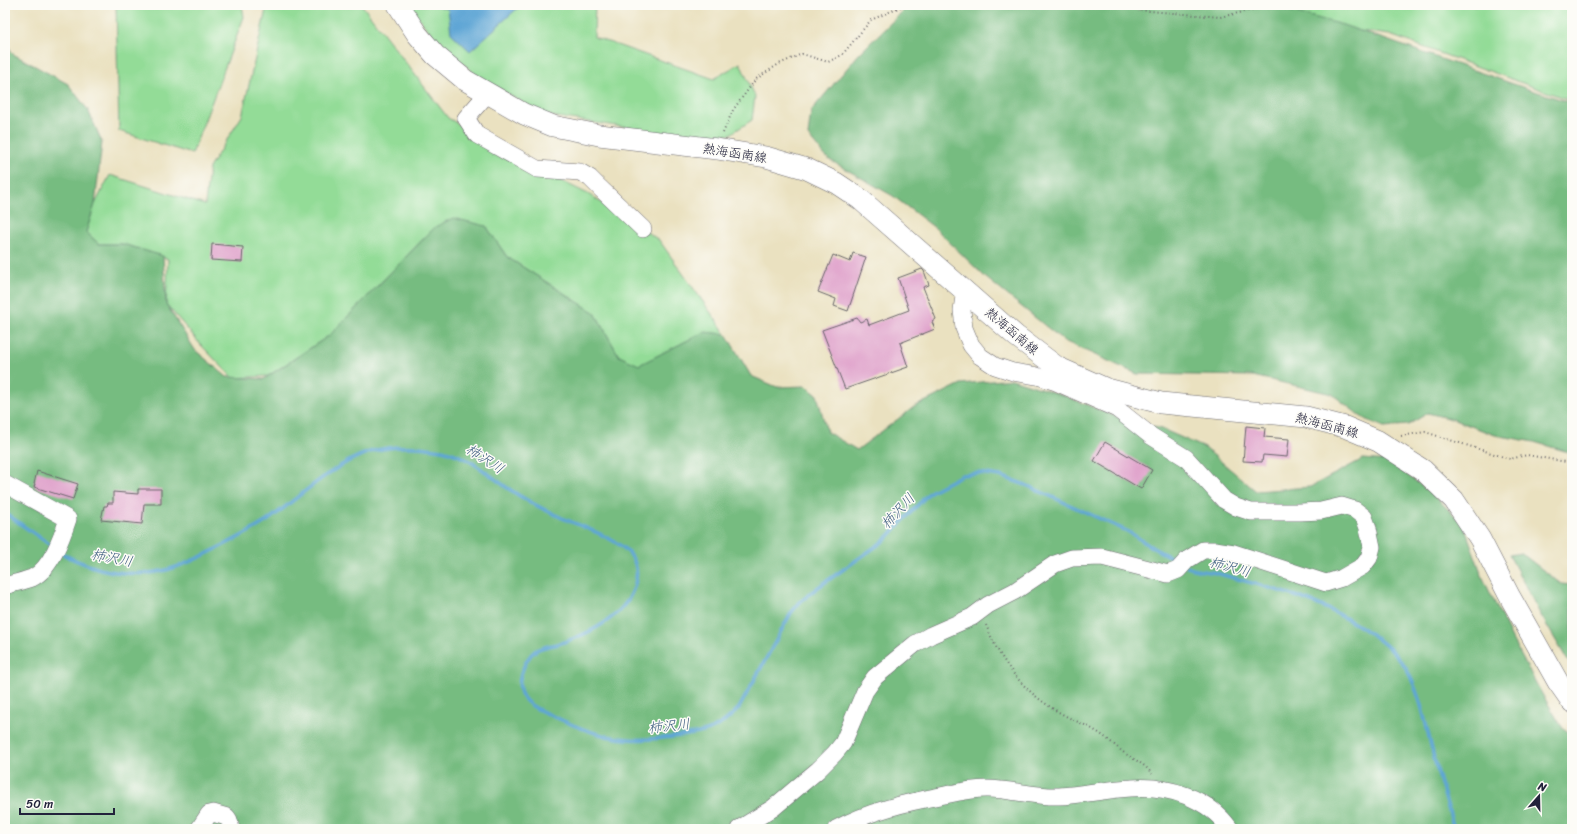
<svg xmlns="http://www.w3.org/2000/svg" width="1577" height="834" viewBox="0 0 1577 834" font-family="Sriracha,'Klee One',sans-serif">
	<rect width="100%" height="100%" fill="#fdfcf7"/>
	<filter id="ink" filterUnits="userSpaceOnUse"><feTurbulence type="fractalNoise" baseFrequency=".025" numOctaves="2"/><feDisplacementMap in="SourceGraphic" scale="8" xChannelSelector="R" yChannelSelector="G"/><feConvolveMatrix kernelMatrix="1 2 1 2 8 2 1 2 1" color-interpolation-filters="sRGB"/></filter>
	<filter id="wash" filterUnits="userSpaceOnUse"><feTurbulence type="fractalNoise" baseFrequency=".012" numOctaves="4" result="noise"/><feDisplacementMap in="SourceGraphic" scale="16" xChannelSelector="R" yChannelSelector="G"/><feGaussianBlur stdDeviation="0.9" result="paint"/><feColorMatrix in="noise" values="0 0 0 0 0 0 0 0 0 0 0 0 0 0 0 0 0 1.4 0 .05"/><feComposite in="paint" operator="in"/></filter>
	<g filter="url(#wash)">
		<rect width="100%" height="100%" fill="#eae1c0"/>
		<path fill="#93dc97" stroke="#5a7f69" d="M116,5H242L244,17L192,154L119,131Z
			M267,5H362L448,118L531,166L588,194L659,240L726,334L698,335L639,366L619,356L595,313L507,257L486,226L435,227L330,335L268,376L233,378L201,345L166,304L168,259L123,244H99L86,232L95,204L110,175L205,205L209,168L242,116Z
			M409,5H595L594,37L714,79L740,63L755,96L752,120L729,135L682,136L544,115L480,78L436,41Z
			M1143,5H1572V101L1390,35L1234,14L1152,11Z"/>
		<path fill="#76bc80" stroke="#4c6f5e" d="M909,5H1132L1138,10L1150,5H1268L1343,25L1528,89L1572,103V453L1534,442L1495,435L1455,420L1428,413L1408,425L1384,427L1363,418L1332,394L1253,376L1137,374L1064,341L985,277L935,228L893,196L828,159L808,136L811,111L859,54Z
			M5,41L13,54L68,84L88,110L102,142L95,204L86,232L99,244H123L163,256L166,304L195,350L227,377L264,379L330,335L435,227L453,218L486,226L507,257L595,313L619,356L639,365L704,332L726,334L751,376L777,387L806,386L817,395L827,432L857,450L914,407L961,384L1012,379L1065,396L1117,417L1162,429L1205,448L1256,491L1310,487L1363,459L1388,461L1425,488L1463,523L1483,578L1512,639L1542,694L1562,727L1572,735V829H5Z
			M1521,553L1561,584L1572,585V668L1539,612L1509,555Z"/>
		<path fill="#5ea6d5" stroke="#406488" d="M435,5H521L470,51L451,33L448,9Z"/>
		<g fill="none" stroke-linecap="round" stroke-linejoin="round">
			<path stroke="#5ea6d5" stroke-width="3.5" d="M5,513L52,546
				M60,552C72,560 87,565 100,569C151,581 179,569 224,545C238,538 253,530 267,521C297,499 334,463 370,452C390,446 415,446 435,449C463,452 484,471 506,487C522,498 540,508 558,516C579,526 609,535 626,550C634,557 638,568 636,579C630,615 591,633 561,643C553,646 542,646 535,651C528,656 524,665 521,674C513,702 536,709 557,718C594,735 620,743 662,738C696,734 714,736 739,708L791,613L800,602L817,588L885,540L930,492L962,475L979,473L1000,476L1026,485L1129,532L1153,548L1180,562
				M1187,567C1196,571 1206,571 1216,573C1244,581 1273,588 1301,598C1333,609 1390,639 1407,670C1422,698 1427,731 1435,762C1441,785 1448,807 1454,829"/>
		</g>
		<g id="blocks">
			<path fill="#dfa0ca" d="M212,244L243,247L242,262L211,260Z
				M853,253L866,257L848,311L834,306L836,299L818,292L833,255L850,262Z
				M922,269L924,271L929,285L923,287L936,319L932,322L935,329L900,343L908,367L845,389L822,330L857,318L860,322L867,319L869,325L909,310L898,278Z
				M1246,426L1265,428L1264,437L1289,439L1287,457L1263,455L1262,462L1243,461Z
				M1105,442L1152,470L1141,489L1094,461Z
				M37,471L78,484L73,499L34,487L35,484H34Z
				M138,489H161V504H144L142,524L101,520L104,506H107L108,503H113V492L138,494Z"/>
		</g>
	</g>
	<g filter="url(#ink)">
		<use href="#blocks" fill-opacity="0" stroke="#68656a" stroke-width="1"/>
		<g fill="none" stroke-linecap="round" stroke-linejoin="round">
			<defs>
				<path id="minor" d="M488,93L466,118L477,135L537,169L580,172L590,178L600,188L643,229
					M5,484L68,519C62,537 51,569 32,578C24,581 14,583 5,586
					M199,829L209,814L213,813L227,817L229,820L231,829
					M739,829L773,808L818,770L835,753L843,743L865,691L875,677L915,644L931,635L972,617L988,605L1015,591L1055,564L1072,558L1102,557L1168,574L1178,570L1187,560L1203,550H1215L1234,553L1326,583L1342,578L1363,566L1369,558L1372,547L1368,528L1364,517L1355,510L1342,506L1321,511L1300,512H1251L1236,507L1224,500L1186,458L1151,436L1117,409L1056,382L1037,376L1013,372L995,366L980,356L971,345L964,328L962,310L965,290
					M836,829C869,811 908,802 945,795C958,792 973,789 987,789C1011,789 1035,797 1059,796C1083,795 1107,789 1131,788C1169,785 1208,798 1230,829"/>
				<path id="major" d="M398,5L417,34L435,55L465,80L524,114L553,126L599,135L717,149L766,157L807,169L836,183L860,199L1016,336L1057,367L1107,389L1161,403L1306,417L1345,427L1378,441L1423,470L1454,500L1480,539L1510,597L1558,682L1572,702"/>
			</defs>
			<use href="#minor" stroke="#68656a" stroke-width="18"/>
			<use href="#major" stroke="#68656a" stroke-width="22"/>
			<path stroke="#68656a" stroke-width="2" stroke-dasharray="1 3" stroke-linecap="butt" d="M1028,5H1070
				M1136,5L1138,10L1220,17L1276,5
				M723,133L733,110L756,79L779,64L802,54L828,62L842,55L871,20L905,5
				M1401,436L1425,432L1510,459L1527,455L1572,463
				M986,625C1002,665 1025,694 1064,715C1074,721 1085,724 1094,730C1105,736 1114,745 1123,752C1134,760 1144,763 1152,774"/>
			<use href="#minor" stroke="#fff" stroke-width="17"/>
			<use href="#major" stroke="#fff" stroke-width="21"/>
		</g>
	</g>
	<g text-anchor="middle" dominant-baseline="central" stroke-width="3" stroke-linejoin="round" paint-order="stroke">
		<g font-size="13" fill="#22223b" stroke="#fdfcf7">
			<text transform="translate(735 153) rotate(9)">熱海函南線</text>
			<text transform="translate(1012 331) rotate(40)">熱海函南線</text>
			<text transform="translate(1327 425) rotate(15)">熱海函南線</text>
		</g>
		<g font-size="14" font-style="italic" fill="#3d5d80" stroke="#fdfcf7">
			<text transform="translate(485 459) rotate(33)">柿沢川</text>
			<text transform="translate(898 511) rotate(-47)">柿沢川</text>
			<text transform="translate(112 558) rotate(11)">柿沢川</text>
			<text transform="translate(1230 567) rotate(15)">柿沢川</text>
			<text transform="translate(669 726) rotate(-6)">柿沢川</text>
		</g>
	</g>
	<rect width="1577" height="834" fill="none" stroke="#fdfcf7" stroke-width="20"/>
	<g transform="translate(1539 796) rotate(20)" stroke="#fdfcf7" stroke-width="3" paint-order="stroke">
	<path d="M0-3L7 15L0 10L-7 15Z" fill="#22223b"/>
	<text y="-6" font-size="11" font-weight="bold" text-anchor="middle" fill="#22223b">N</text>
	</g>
	<path d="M20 808v6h94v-6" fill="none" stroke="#22223b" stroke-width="2"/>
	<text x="26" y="808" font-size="12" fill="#22223b" stroke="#fdfcf7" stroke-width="3" paint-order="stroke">50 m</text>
</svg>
